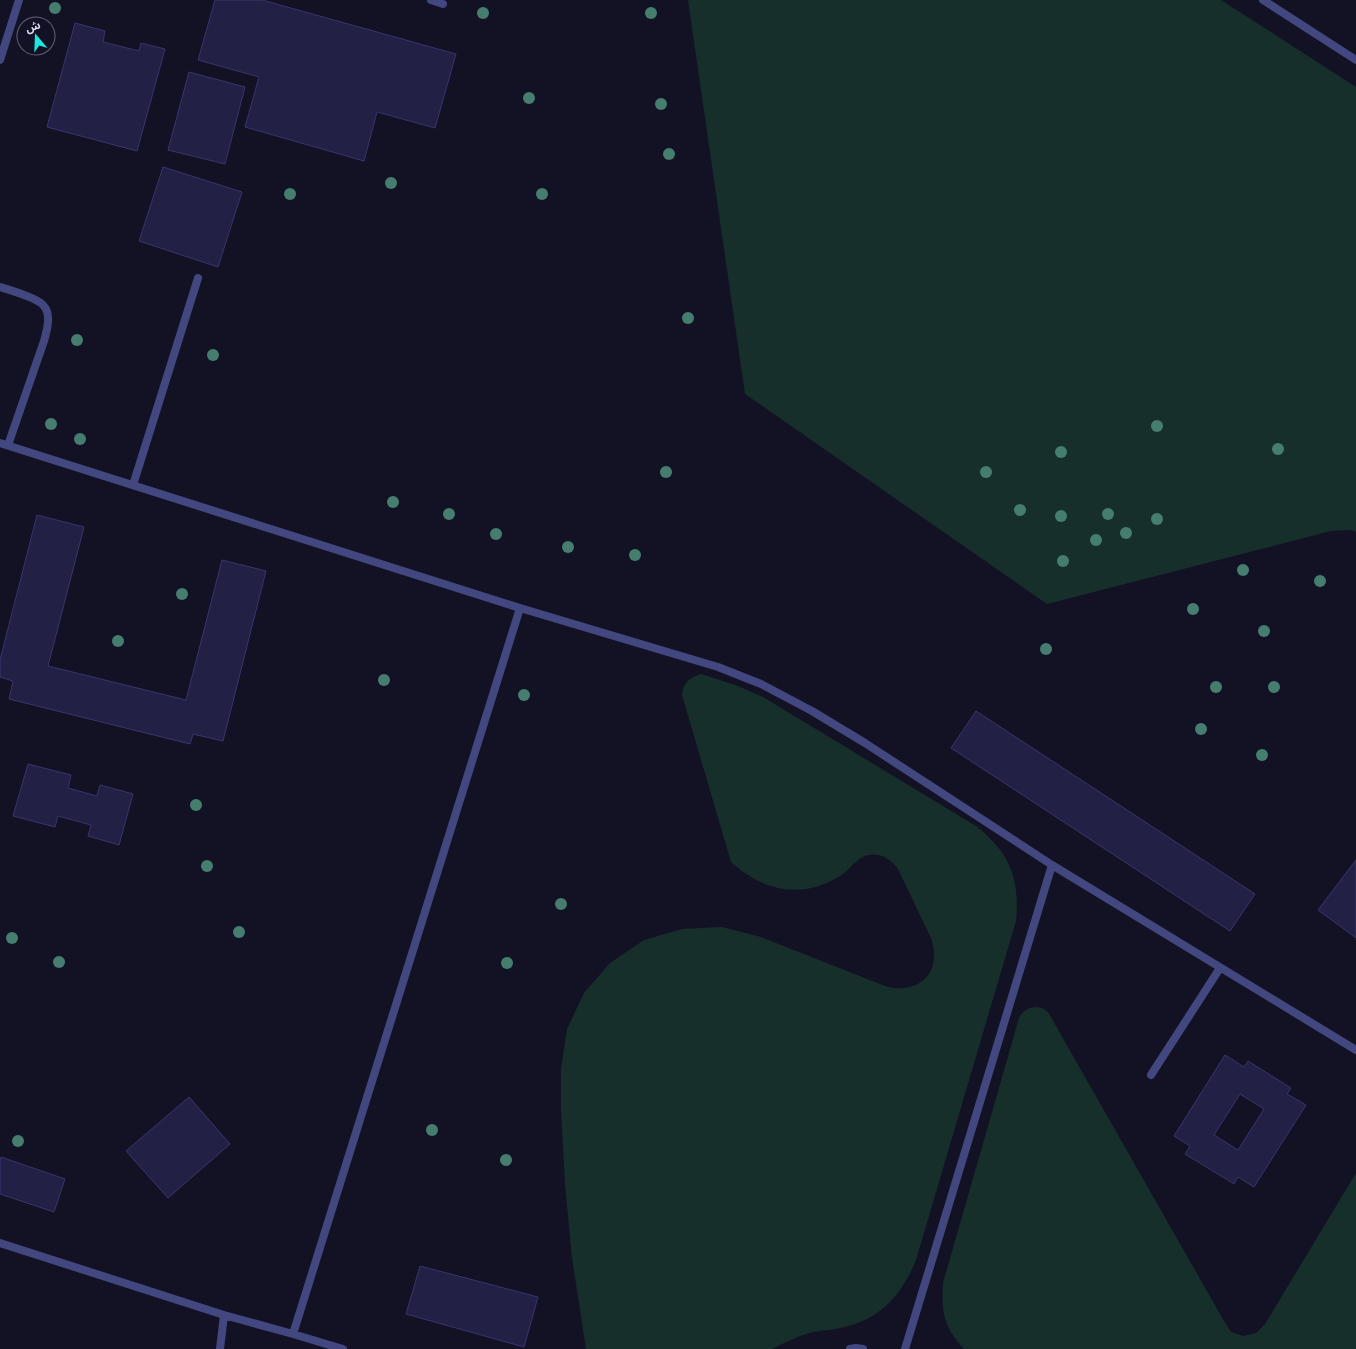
<svg xmlns="http://www.w3.org/2000/svg" width="1356" height="1349" viewBox="0 0 1356 1349" font-family="'Golos Text','Noto Sans Arabic',sans-serif">
	<rect width="100%" height="100%" fill="#131225"/>
	<path fill="#162f2a" d="M688,0H1221L1356,87V532L1351,530L1331,531L1047,604L745,394Z
		M701,674L738,686L763,697L976,826C1010,853 1020,878 1016,921L916,1260C903,1292 883,1317 848,1326C835,1330 822,1330 809,1333C796,1337 784,1343 772,1349H586L572,1258L565,1184L561,1110V1069L567,1029L584,993L610,963L644,940L682,929L722,927L761,937L885,986C919,996 943,972 931,938L898,869C890,857 875,850 861,858C853,863 848,871 840,876C801,900 763,891 731,862L682,695C683,683 689,678 701,674Z
		M1035,1007L1042,1008L1048,1012L1224,1321L1231,1332L1243,1336L1256,1333L1265,1324L1356,1173V1349H964C944,1327 941,1313 943,1283L1019,1018C1023,1011 1027,1008 1035,1007Z"/>
	<path fill="#222044" stroke="#38356e" fill-rule="evenodd" d="M215,0H262L456,54L435,128L377,112L364,161L245,127L259,77L198,60Z
		M75,23L105,31L103,42L139,51L141,43L165,49L137,151L47,127Z
		M189,72L245,87L225,164L168,150Z
		M163,167L242,192L218,267L139,241Z
		M37,515L84,527L48,666L186,700L222,560L266,571L223,741L193,734L190,744L9,699L13,681L0,677V660Z
		M976,711L1255,894L1230,931L951,748Z
		M28,764L71,775L68,788L97,796L100,785L133,794L119,845L88,836L91,825L58,816L55,827L13,816Z
		M1356,860V938L1318,910Z
		M1225,1055L1244,1067L1248,1061L1291,1088L1287,1094L1306,1105L1254,1187L1238,1177L1234,1184L1185,1154L1190,1146L1174,1136ZM1240,1094L1264,1109L1238,1150L1214,1135Z
		M189,1097L230,1144L168,1198L126,1151Z
		M1,1157L65,1179L54,1212L0,1194V1161Z
		M420,1266L538,1297L524,1347L406,1314Z"/>
	<g fill="none" stroke-linecap="round" stroke-linejoin="round">
		<path stroke="#42487f" stroke-width="8" d="M431,0L443,4
			M1263,0L1356,60
			M0,60L19,0
			M0,287C10,290 37,298 43,305C52,314 47,330 44,341L8,445
			M0,443L520,608L718,667L761,684L812,711L865,743L1052,865L1356,1050
			M133,485L198,278
			M1151,1075L1220,968
			M0,1243L224,1315L293,1334L343,1349
			M293,1334L520,608
			M220,1349L224,1315
			M850,1349L856,1348L863,1349
			M905,1349L1052,865"/>
	</g>
	<g fill="#457d6f">
		<circle cx="55" cy="8" r="6"/>
		<circle cx="483" cy="13" r="6"/>
		<circle cx="651" cy="13" r="6"/>
		<circle cx="529" cy="98" r="6"/>
		<circle cx="661" cy="104" r="6"/>
		<circle cx="669" cy="154" r="6"/>
		<circle cx="391" cy="183" r="6"/>
		<circle cx="290" cy="194" r="6"/>
		<circle cx="542" cy="194" r="6"/>
		<circle cx="688" cy="318" r="6"/>
		<circle cx="77" cy="340" r="6"/>
		<circle cx="213" cy="355" r="6"/>
		<circle cx="51" cy="424" r="6"/>
		<circle cx="1157" cy="426" r="6"/>
		<circle cx="80" cy="439" r="6"/>
		<circle cx="1278" cy="449" r="6"/>
		<circle cx="1061" cy="452" r="6"/>
		<circle cx="666" cy="472" r="6"/>
		<circle cx="986" cy="472" r="6"/>
		<circle cx="393" cy="502" r="6"/>
		<circle cx="1020" cy="510" r="6"/>
		<circle cx="449" cy="514" r="6"/>
		<circle cx="1108" cy="514" r="6"/>
		<circle cx="1061" cy="516" r="6"/>
		<circle cx="1157" cy="519" r="6"/>
		<circle cx="1126" cy="533" r="6"/>
		<circle cx="496" cy="534" r="6"/>
		<circle cx="1096" cy="540" r="6"/>
		<circle cx="568" cy="547" r="6"/>
		<circle cx="635" cy="555" r="6"/>
		<circle cx="1063" cy="561" r="6"/>
		<circle cx="1243" cy="570" r="6"/>
		<circle cx="1320" cy="581" r="6"/>
		<circle cx="182" cy="594" r="6"/>
		<circle cx="1193" cy="609" r="6"/>
		<circle cx="1264" cy="631" r="6"/>
		<circle cx="118" cy="641" r="6"/>
		<circle cx="1046" cy="649" r="6"/>
		<circle cx="384" cy="680" r="6"/>
		<circle cx="1216" cy="687" r="6"/>
		<circle cx="1274" cy="687" r="6"/>
		<circle cx="524" cy="695" r="6"/>
		<circle cx="1201" cy="729" r="6"/>
		<circle cx="1262" cy="755" r="6"/>
		<circle cx="196" cy="805" r="6"/>
		<circle cx="207" cy="866" r="6"/>
		<circle cx="561" cy="904" r="6"/>
		<circle cx="239" cy="932" r="6"/>
		<circle cx="12" cy="938" r="6"/>
		<circle cx="59" cy="962" r="6"/>
		<circle cx="507" cy="963" r="6"/>
		<circle cx="432" cy="1130" r="6"/>
		<circle cx="18" cy="1141" r="6"/>
		<circle cx="506" cy="1160" r="6"/>
	</g>
	<g transform="translate(36 36) rotate(341)"><circle r="19" fill="#131225" stroke="#63627b"/>
	<path d="M0-3L7 15L0 10L-7 15Z" fill="#1ce6de"/>
	<text y="-6" font-size="11" font-weight="bold" text-anchor="middle" fill="#dbdbfb">ش</text>
	</g>
</svg>
